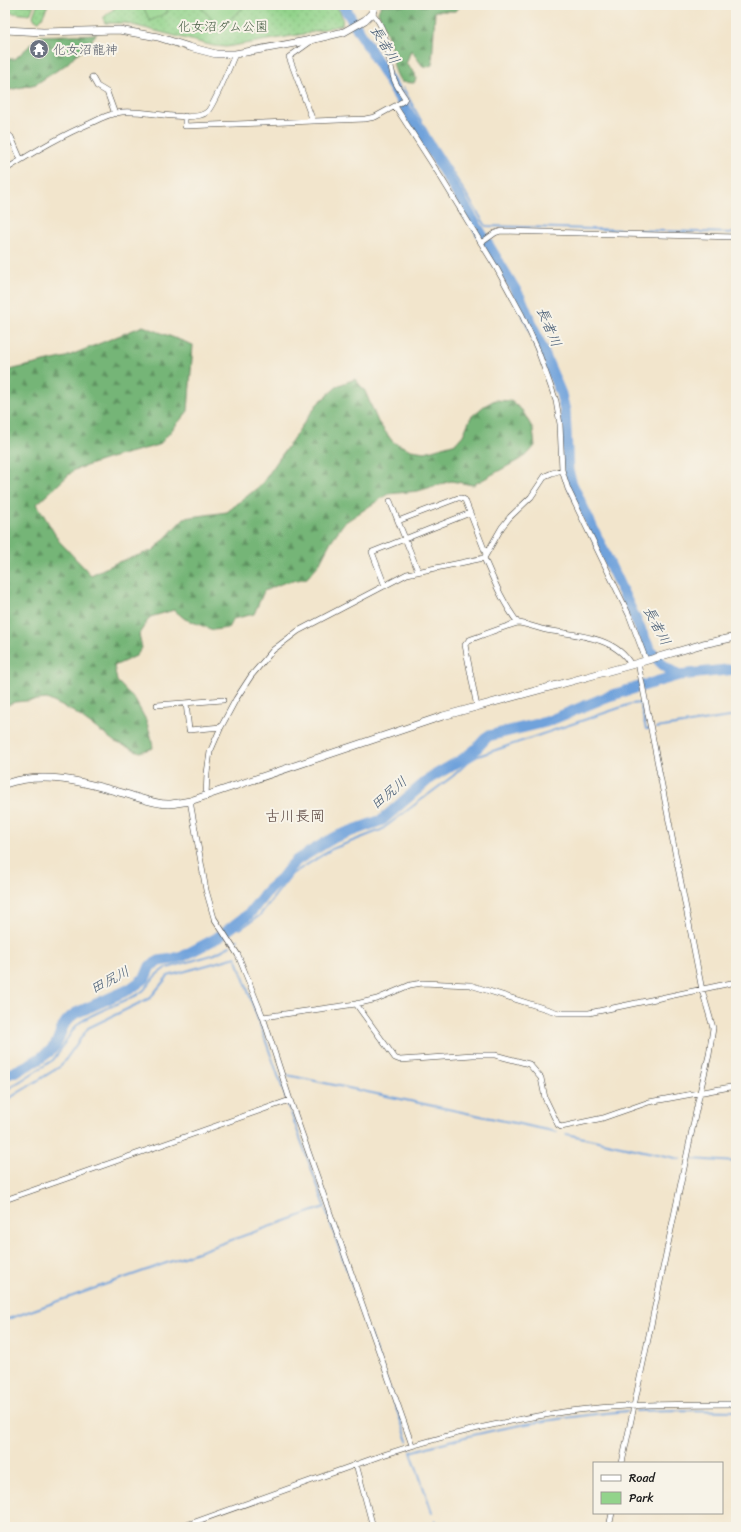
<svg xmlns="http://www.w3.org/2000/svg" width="741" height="1532" viewBox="0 0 741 1532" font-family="Sriracha,'Klee One',sans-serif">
	<defs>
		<pattern id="green-dots" width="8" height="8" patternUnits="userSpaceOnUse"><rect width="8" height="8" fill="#92d38b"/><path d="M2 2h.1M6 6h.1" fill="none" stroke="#7db577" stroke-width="1.8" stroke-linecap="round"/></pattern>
		<pattern id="forest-firs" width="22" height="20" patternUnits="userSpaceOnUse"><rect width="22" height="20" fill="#75b577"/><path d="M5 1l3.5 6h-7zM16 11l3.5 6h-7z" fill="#5f9261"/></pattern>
	</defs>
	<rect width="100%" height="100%" fill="#f7f3e8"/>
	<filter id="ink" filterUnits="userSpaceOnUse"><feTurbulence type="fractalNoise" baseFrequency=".025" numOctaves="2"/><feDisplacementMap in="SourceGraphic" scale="8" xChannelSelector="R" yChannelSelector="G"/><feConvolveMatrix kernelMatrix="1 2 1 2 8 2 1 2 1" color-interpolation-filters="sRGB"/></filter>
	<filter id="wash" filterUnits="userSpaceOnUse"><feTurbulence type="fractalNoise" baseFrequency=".012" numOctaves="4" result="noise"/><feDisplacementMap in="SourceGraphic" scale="16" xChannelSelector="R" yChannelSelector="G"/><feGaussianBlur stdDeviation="0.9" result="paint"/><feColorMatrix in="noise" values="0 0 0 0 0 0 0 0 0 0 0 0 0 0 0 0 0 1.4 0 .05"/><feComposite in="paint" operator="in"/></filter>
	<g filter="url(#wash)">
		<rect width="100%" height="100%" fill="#f2e5cc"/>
		<path fill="url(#green-dots)" stroke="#577854" d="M5,5H34L30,15L5,12Z
			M37,5H48L42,18L39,21L35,20L33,16Z
			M118,5H335C340,11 344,17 342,25L304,34L226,47L214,46L125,23H105L103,18Z"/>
		<path fill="url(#forest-firs)" stroke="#48684a" d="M381,5H462L455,11H435L432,65L424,68L411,50L406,64L415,73L416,79L414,83L401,82C392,68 394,62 391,48C388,36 383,24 378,12Z
			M97,34L92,39V47L76,54L67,64L36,84L5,91V59H15L40,36Z
			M143,326L193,345L188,411L159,445L110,458L74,470L37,504L59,541L91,575L116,563L154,550L184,518L227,512L261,485L317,404L339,385L355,379L365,391L378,422L393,442L411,450L425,452L456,443L463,435L471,417L484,406L495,400L511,401L522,410L533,429L535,446L526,456L473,485L451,481L418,491L388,494L344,523L331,541L319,564L307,578L283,583L264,591L254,614L233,619L228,628L213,630L185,619L174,610L150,617L139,634L142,648L136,656L114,666L117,681L135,700L146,720L151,736L153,748L140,752L115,742L74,712L47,699L15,702L5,706V371L66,357Z"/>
		<path fill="#92d38b" stroke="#577854" d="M142,5H164L168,12L150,21Z
			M199,5H246L220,28Z"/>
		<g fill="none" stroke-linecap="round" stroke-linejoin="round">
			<path stroke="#70a2db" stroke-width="2" d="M349,5L351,8
				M403,88L430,137L486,226L734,233
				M656,728L736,716
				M240,929L259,916L292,874L332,849L381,830L453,776L468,762L478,756L631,704L640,703L646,729H649
				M235,942L238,940
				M287,1075L557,1132
				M5,1091L53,1060C63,1049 68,1034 78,1024C89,1014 123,1002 137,995L144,990L156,975L164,969L215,954L230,946
				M5,1101L61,1066L88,1028L150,998L168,976L236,957L286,1098
				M288,1105L325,1206
				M566,1134L680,1159
				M692,1159L736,1162
				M326,1210L364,1320
				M5,1320L325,1207
				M368,1330L408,1441
				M636,1411L676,1410L736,1411
				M432,1512L411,1452C482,1430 554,1417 628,1411
				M435,1520L439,1527"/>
			<path stroke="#70a2db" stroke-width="11" d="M343,5L521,299L561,394L565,411L568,471L572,484L650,650C659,662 666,669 679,675
				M5,1075C17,1072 50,1055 56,1044C63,1029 61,1023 76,1013L130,989L145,978L150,966L159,961L173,959L185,955L217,938L249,914L267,891L281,879L291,866L297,860L335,837L382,820L430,778L463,759L475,750L488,736L546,722L609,696L679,675L736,669"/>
		</g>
	</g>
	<g filter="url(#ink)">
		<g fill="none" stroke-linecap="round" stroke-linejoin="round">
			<defs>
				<path id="street" d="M372,13C389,31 387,56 394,79C396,85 401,92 405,98L403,101L395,106L442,179L497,269L522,315L537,348L556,401L560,424L562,470L568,489L629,615L646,660
					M310,42L289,57L313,121
					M92,77L97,86L107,92L115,114
					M185,116V126L365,119L375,117L395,106
					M5,132L11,137L21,160
					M5,170C33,152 60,136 91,123C101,118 111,113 122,112C142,109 193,124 207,112C213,107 231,64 235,54
					M481,243L495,233L501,231L736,237
					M390,501L418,571
					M398,521L458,498H461L465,500L486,554
					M385,586L372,552L470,513
					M518,623C503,603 494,581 484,558L502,527L510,517L531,497L545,476L552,473L562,470
					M186,703L189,730L221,727
					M157,705L223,700
					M477,707L465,645L469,640C478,637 513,623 519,623C527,624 537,628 546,630C574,635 616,636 631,665
					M206,797L207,773L210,752L221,727L236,699L251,676L273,650L298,631L407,574L484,558
					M356,1004L395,1058L400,1060L473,1055H495L529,1064L541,1078L545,1098L558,1125L561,1127L603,1118L649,1102L736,1086
					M263,1017L356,1004L377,999L410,985L422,983L470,985L559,1013H589L736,982
					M290,1100L412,1445
					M5,1200L290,1100L263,1017L238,955L214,918L206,890L190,801
					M622,1463L700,1092L709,1055L713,1028L702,990L638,663
					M356,1464L373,1527
					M181,1527L380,1456C440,1436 501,1421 563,1412C620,1404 679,1404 736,1404
					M609,1527L612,1513"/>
				<path id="secondary" d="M5,30L43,32L119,30L158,37L189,47L216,54H235L306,41L344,32L365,20L372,13L375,5
					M5,784C45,770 87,783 126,794C140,798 154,804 168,804C175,804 183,802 190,801L443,716L631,665L703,644L736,637"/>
			</defs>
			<use href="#street" stroke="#3c3a36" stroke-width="6"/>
			<use href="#secondary" stroke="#3c3a36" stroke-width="8"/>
			<use href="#street" stroke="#fff" stroke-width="5"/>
			<use href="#secondary" stroke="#fff" stroke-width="7"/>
		</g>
	</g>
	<defs>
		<symbol id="temple-disc" viewBox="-11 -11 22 22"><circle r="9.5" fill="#6b7280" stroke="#f7f3e8"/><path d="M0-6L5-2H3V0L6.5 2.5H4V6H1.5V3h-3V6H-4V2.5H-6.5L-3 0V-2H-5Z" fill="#fff"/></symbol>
	</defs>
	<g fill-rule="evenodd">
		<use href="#temple-disc" x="28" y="38" width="22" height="22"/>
	</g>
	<g text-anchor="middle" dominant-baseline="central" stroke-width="4" stroke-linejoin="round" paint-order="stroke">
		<g font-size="13" fill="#455c43" stroke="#f7f3e8">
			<text x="223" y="26">化女沼ダム公園</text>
		</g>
		<g font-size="13" fill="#5b616d" stroke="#f7f3e8" text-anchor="start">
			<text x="53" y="49">化女沼龍神</text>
		</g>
		<g font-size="14" font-style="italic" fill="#425872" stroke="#f7f3e8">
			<text transform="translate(385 45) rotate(59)">長者川</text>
			<text transform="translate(549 327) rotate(67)">長者川</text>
			<text transform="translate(657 626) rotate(62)">長者川</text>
			<text transform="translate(389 793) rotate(-40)">田尻川</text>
			<text transform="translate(110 980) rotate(-28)">田尻川</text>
		</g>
		<g font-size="15" fill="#5c4741" stroke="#f7f3e8">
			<text x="295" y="816">古川長岡</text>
		</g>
	</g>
	<rect width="741" height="1532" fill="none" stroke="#f7f3e8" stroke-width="20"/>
	<rect x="593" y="1462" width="130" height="52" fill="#f7f3e8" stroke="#9f9d96"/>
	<rect x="601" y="1475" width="20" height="6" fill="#ffffff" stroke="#9f9d96"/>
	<text x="629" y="1482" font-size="12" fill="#1c1c1c">Road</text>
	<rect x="601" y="1492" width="20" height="12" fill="#92d38b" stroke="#9f9d96"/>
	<text x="629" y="1502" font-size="12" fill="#1c1c1c">Park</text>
</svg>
